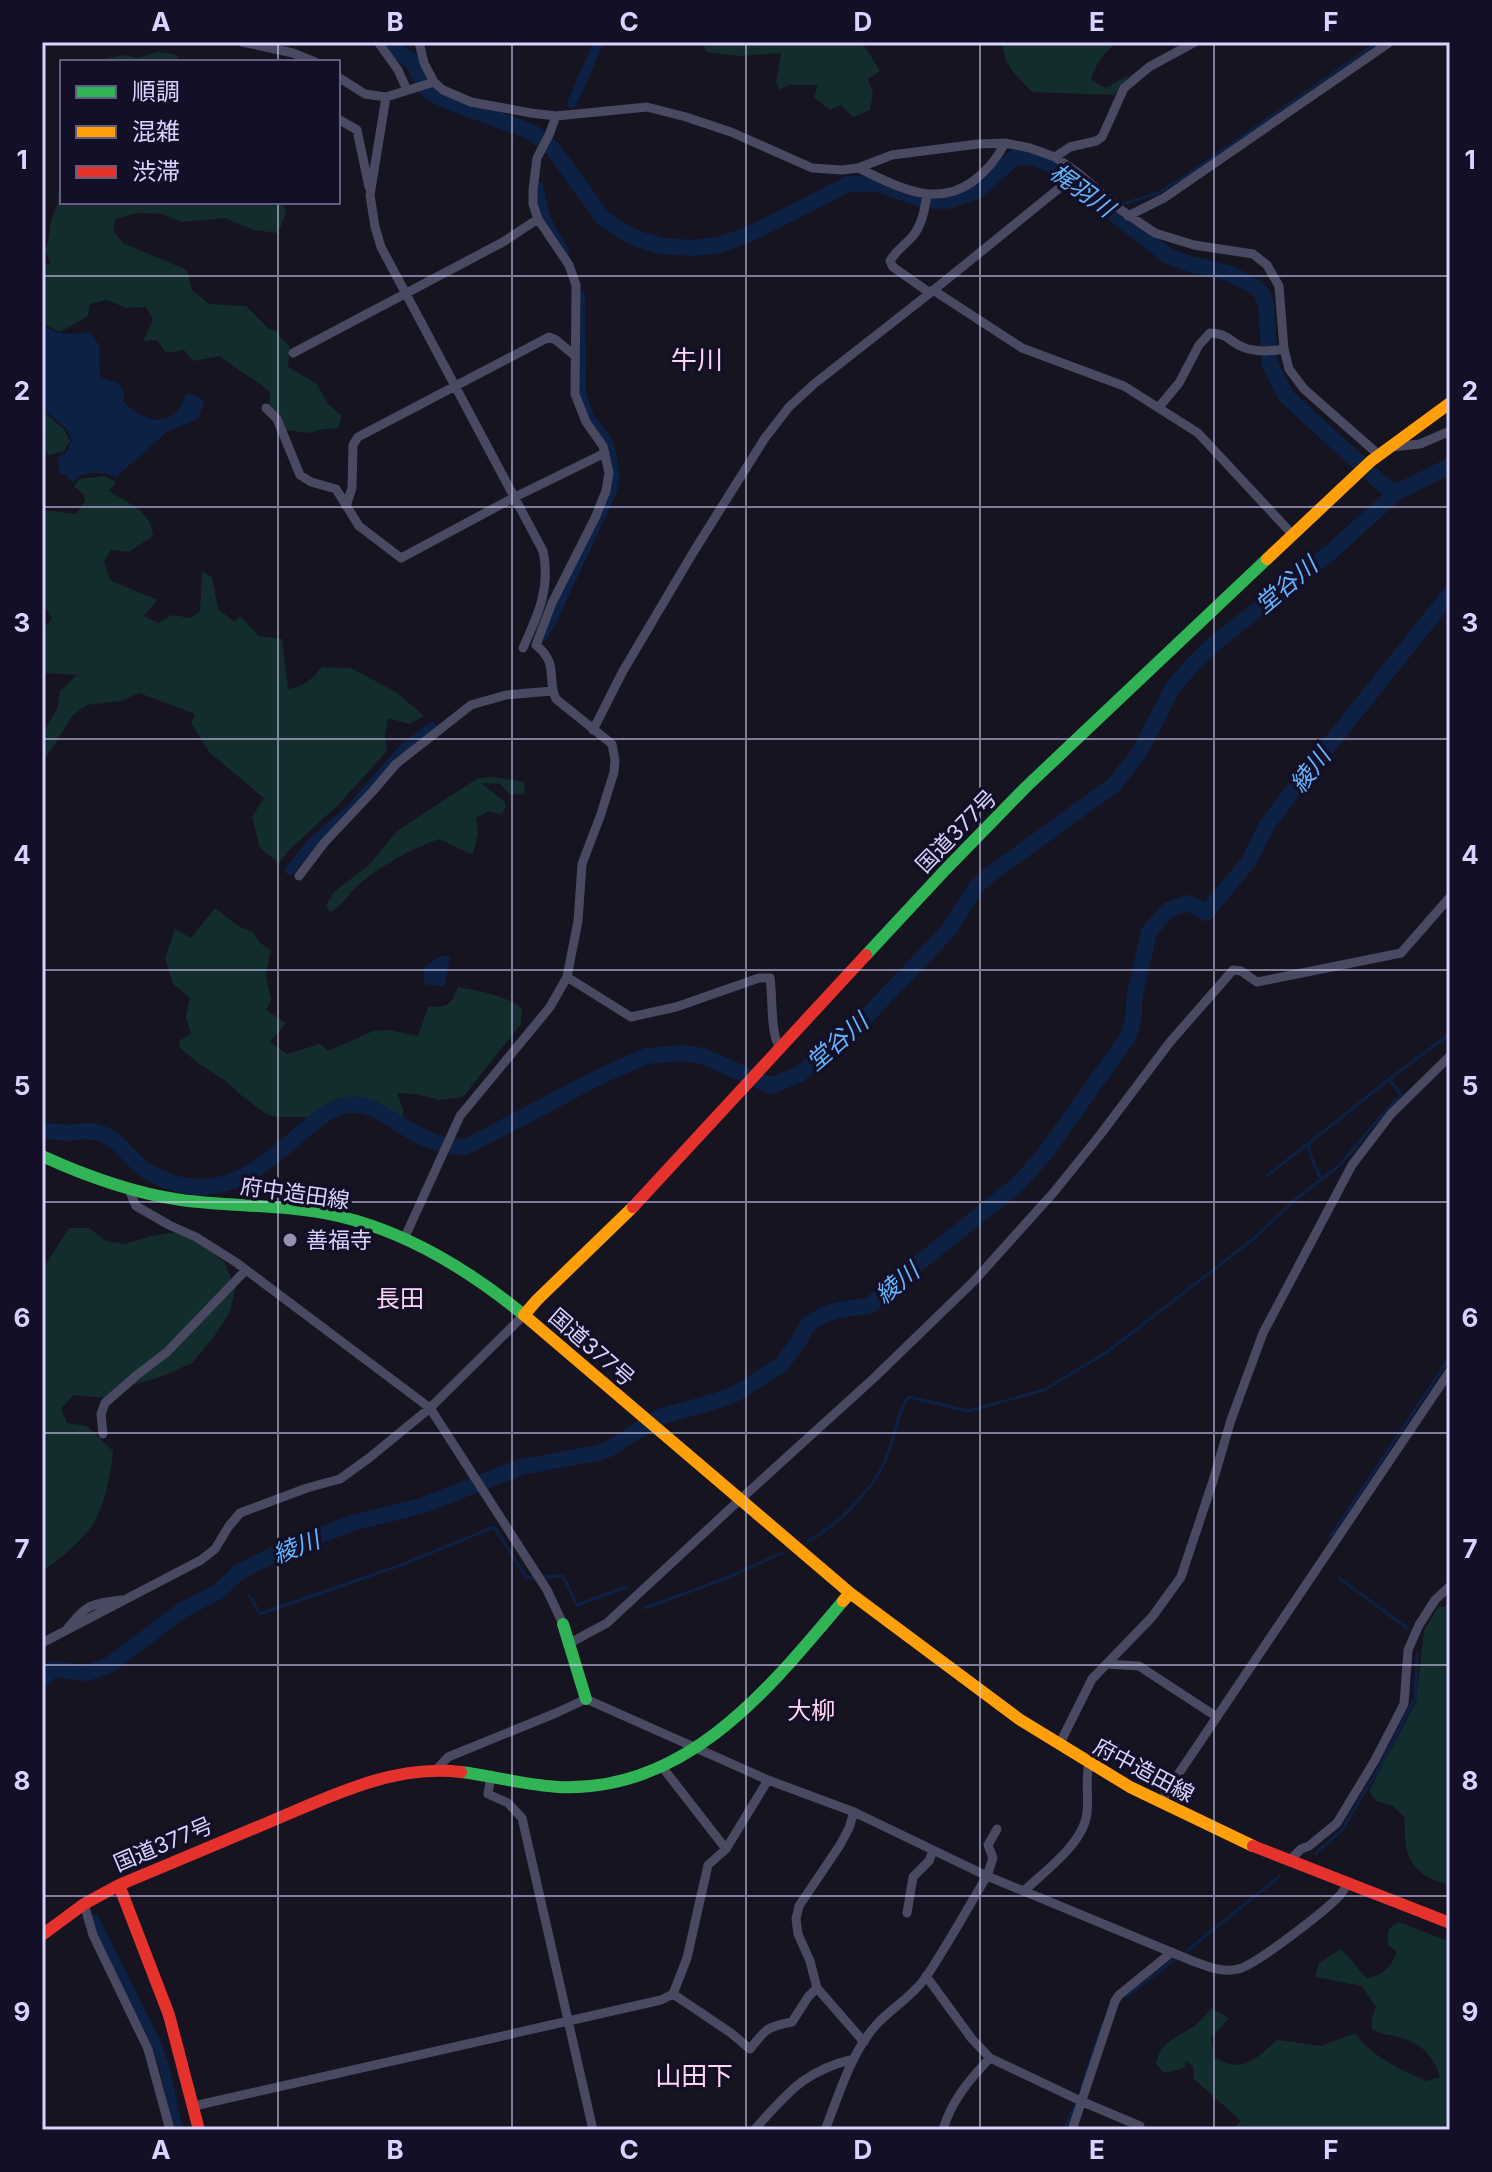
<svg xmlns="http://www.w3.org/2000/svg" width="1492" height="2172" viewBox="0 0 1492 2172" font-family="Inter,'Noto Sans JP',sans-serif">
	<rect width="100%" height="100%" fill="#161421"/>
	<path fill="#132c2d" d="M703,42H862L880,71L868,79L873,92L870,110L853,117L841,105L830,110L814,97L818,85H789L780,90L776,83L781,53L740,56L706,52Z
		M1003,42H1119C1103,52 1097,62 1091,80L1106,88L1130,74L1114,95L1032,92C1018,78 1002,64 1003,42Z
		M158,52L177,55L179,62H90L123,55L138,58Z
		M62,191V202H282L286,213L278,233L254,230L225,218L181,222L163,214L137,213L116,219L113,230L123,243L187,270L192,290L209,304L246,306L269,329L277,331L281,338L290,347L288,367L317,384L328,404L342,416L338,428L324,429L308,433L287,430L269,405L270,392C254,378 237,370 220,356L193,361L184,350L166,353L157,340L143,341L153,320L146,307L126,308L107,300L90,304L88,316L60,332L45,325L42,317V265L51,264L45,251C50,239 49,226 53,215C57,206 59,204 58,194Z
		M42,411L64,429L70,441L64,451L48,455L42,446L46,436L42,432Z
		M104,476L116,482L109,491C127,503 152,511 153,536L129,552L111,550L104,562L110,580L157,600L144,616L158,623L172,615L191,618L200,611L202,572L212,577L218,609L235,622L240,616L259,636L282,639L288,689C304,687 312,679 322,667L351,668L396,692L424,716L409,724L388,718L385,736L387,751L337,806L290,849L279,863L260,848L252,817L264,798L209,752L191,723L195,714L139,693L121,701L87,705L73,715L49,753L42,761V734L58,707L60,691L77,675L43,673L42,670V623L47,625L52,618L42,603V510L76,514L85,501L84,495L74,486L80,479Z
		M494,777L524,782L525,794L510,795L500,784L484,783L482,784L504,801L506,806L502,815L489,811L476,818L478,831L473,855L439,839C411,849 385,863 362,882C351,890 341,908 330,912L326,905L335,891L369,865L397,831L478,778Z
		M215,908L238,926L253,932L260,943L271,950L266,975L271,1000L266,1010L286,1023L270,1042L287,1054L320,1044L328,1051L373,1031L388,1030L418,1036L428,1007C447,1006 451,1007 458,987C479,991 504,995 522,1008L521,1024L463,1097L439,1100L416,1094L397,1093L403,1109V1121L378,1107L351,1101L311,1117H277L266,1114L241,1095L226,1081L198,1063L180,1048L179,1041L191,1034L186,1017L190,998L173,984L165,959L175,929L191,938Z
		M69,1228H89L106,1241L125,1244L152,1236L177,1232L204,1245L225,1263L235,1289L230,1312L213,1338L192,1363L158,1378L124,1387L106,1398L73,1395L61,1409L67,1423L87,1426L113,1451C111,1472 105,1506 93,1524C83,1540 58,1561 42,1571V1270Z
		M1438,1607H1449L1450,1609V1885C1411,1875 1403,1857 1405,1818L1393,1806L1376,1801L1369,1791L1416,1702L1424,1630Z
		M1399,1922L1450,1942V2130H1231L1241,2121L1194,2079L1193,2066L1185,2061V2068L1164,2073L1156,2064C1161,2039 1181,2037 1198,2023C1203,2019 1207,2012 1211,2008L1229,2018L1211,2038L1214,2057C1242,2075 1256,2059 1277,2040L1321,2046L1355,2033C1373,2058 1399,2068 1426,2081L1440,2077C1435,2057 1419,2041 1398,2037C1388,2034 1381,2035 1372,2029V2018L1376,2007L1362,1986L1315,1977L1319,1963L1340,1949C1352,1958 1356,1968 1367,1978C1384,1975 1390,1968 1397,1952L1388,1945C1387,1933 1387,1927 1399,1922Z"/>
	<path fill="#0d2144" d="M42,324C56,336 72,335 90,332L99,345L100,378L118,383L125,394L123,401C145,424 175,430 186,394L198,396L204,402L198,419L167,432L116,477C102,471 82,470 72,483L66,474H60L57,458L67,452L72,439L66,428L42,408Z
		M445,956H450L445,986C437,987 432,983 424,985V968L437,958Z"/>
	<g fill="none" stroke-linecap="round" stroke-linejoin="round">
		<path stroke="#0d2144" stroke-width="3" d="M1123,204L1158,193L1187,175L1378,42
			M1268,1175L1308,1144
			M1321,1179L1311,1157L1308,1144L1388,1080
			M1330,1537L1450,1357
			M808,1541C837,1526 872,1491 885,1461C895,1440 895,1416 909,1397L968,1411L1044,1390L1107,1352L1252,1240L1297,1198L1340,1165L1376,1122L1401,1095L1389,1079L1450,1034
			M542,1577L563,1576L577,1605L626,1587
			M1339,1578L1407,1628
			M249,1595L260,1614L401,1565L494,1527L526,1577L535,1578
			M645,1608L724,1579L782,1553
			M1316,1853L1342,1830L1380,1766L1415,1698L1417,1655
			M1188,1950L1280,1876
			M1126,1997L1175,1959
			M1081,2088L1102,2025
			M1064,2130L1076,2103"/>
		<path stroke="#0d2144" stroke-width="10" d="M572,103L599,42
			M539,187C542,217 549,226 564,251
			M541,638L551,622L610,496L614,483V470L610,449L605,437L589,417L581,393L580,295
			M290,870L313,842L352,808L405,747L432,727
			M94,1919L157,2045L164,2066L178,2130"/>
		<path stroke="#0d2144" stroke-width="16" d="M392,42L401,54L412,61L428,91L444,100L532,132L553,149L603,218L622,231L638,239L662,246L693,248L719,245L747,235L774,222L848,184H878L923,200L948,201L977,191L1014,158L1032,157L1060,169L1086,192L1168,256L1190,264L1231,274L1254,286L1261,292L1266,304L1270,365L1286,396L1382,484L1397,492
			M42,1130C50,1131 58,1133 66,1133C80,1133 88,1128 102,1134C118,1139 127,1155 139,1165C156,1179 180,1187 202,1187C244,1187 276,1154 306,1129C319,1119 331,1107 348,1105C373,1102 388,1118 409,1130C427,1140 445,1148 466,1147L599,1077L646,1056L683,1053L703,1056L771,1086L800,1074L863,1020L948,931L977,886L989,875L1114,785L1139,753L1172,689L1192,665L1215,643L1332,551L1397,492L1450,466
			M42,1680L53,1669L87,1673L109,1665L181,1611L218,1592L239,1572L291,1546L353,1523L421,1506L521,1467L598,1453L609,1449L659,1417L713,1402L737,1393L781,1365L800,1339L808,1324L823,1315L839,1310L870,1306L894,1283L1017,1185L1044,1155L1128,1037L1134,1016V999L1149,932L1168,910L1189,903L1206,913L1249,861L1267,825L1305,775L1450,594"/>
		<path stroke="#4a4962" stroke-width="9" d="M242,42L293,53L315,62
			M378,42L398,70L407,90
			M419,42L424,63L434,82L443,90L471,102L531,113L556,116L647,107L686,117L731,132L812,168L842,170L858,168L892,155L978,144L1005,143L1030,148L1055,157L1078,173L1121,210L1155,233L1194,245L1253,254L1267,265L1279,286L1284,349L1289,369L1304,389L1379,455
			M338,77L365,94L386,97L434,82
			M386,97L370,195L375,227L381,247L543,551C551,587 538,615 523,648
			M338,119L357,130L369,187
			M1055,157L1070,147L1096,141L1102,137L1124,88L1149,67L1195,42
			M858,168C895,185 934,209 972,182C987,171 996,160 1005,143
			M927,194C925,208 922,226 912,237C904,246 897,249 890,261L893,267L930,293
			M1128,216L1164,198L1390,42
			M933,290L1022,348L1124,386L1198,433L1293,535
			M293,353L503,242L538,219
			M1159,407L1179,383L1199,345L1210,333C1231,334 1229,343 1245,348C1257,352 1273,351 1284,349
			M266,408L277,419L300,475L311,482L336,489L359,526L401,558L515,497L605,453
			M1392,447L1420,444L1450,431
			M346,506L352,488L353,445L358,437L549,337L556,340L574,355
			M593,730L623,671L694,551L765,438L789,407L814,384L930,293L1078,173
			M299,876L324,843L373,791L396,764L471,705L506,695L552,691
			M567,977L631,1017L676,1007L759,978H770C773,996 770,1035 780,1047
			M129,1190L136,1206L169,1225L196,1237L237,1263L430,1408L547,1590L563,1624
			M404,1239L460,1116L550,1007L567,977L578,921L582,864L601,814L614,772L615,760L612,744L556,699C546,678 560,665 536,645L552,603L595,518L606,491L609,473L603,446L586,422L575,394L576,285L569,265L538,219L533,204V190L537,158L549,135L556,116
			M103,1434L101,1414L105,1403L137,1375L167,1352L245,1271
			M67,1629C87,1604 90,1604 121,1600
			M42,1643L201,1560L215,1549L229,1526L240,1513L307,1488L340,1479L369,1458L430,1408L524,1315
			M568,1644L607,1623L733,1506L875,1377L974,1281L1054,1192L1100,1135L1170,1042L1233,970L1241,971L1257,982L1401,953L1450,897
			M1107,1664L1139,1666L1217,1717
			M1059,1745L1092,1679L1152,1617L1181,1577L1213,1481L1231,1420L1263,1333L1352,1165L1391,1114L1450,1056
			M663,1768L726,1849
			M436,1770L448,1757L556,1713L586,1699L768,1780L854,1812L987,1876L1195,1962C1209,1967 1223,1973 1238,1969C1256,1965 1328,1909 1341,1894C1344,1890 1346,1886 1348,1883
			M491,1775L488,1794L508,1803L522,1818L593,2130
			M1161,1803L1173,1782L1450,1371
			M854,1812L849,1828L840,1845L799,1906L796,1919L798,1934L810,1961L817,1988L864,2042
			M1290,1860L1301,1849L1309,1846L1337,1823L1375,1760L1404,1704L1408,1650L1419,1625L1435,1600L1450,1586
			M1025,1890C1045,1871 1084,1843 1087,1813C1089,1796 1085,1781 1089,1764
			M84,1904L93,1935L148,2049L170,2130
			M907,1913L913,1877L929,1861L933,1850
			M926,1976L972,2039L990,2058L1083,2102L1140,2126V2130
			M673,1994L731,2033L750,2049C766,2029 766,2027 792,2022L808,1997L817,1988
			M194,2106L661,2000L673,1994L687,1958L708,1865L726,1849L768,1780
			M754,2130C788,2093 803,2071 854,2059
			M825,2130C839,2095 851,2052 877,2024C893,2007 912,1997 926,1977C948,1944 967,1909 987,1876L993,1858L988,1845L997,1829
			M943,2130C951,2101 970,2079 990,2058
			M1072,2130L1115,2001L1119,1995L1172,1952"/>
		<path stroke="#30b455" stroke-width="12" d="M866,955L946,869L1026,787L1267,559
			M42,1156C86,1176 132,1193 181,1200C233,1207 286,1204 338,1216C408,1232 469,1270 524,1315
			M563,1624L586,1699
			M461,1772C493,1776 525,1785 558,1787C686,1793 768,1690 843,1601"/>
		<path stroke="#ff9f0a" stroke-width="12" d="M1267,559L1371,461L1450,403
			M633,1207L537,1300L524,1315L850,1593L843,1601
			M850,1593L1019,1719L1130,1787L1253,1846"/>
		<path stroke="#e5322d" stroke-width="12" d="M633,1207L866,955
			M1253,1846L1450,1923
			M119,1885L169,2015L199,2130
			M42,1935L84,1904L119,1885C168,1864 218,1844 267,1823C329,1797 392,1764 461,1772"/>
	</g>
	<path fill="none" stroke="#d9d4ff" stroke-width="2" stroke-opacity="0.55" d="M278,42V62M512,42V2130M746,42V2130M980,42V2130M1214,42V2130M278,202V2130M42,276H1450M42,507H1450M42,739H1450M42,970H1450M42,1202H1450M42,1433H1450M42,1665H1450M42,1896H1450"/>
	<circle fill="#9591b1" stroke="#130f26" stroke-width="3" cx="290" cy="1240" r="8"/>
	<g text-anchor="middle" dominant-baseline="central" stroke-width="7" stroke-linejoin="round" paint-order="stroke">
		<g font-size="22" fill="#d9d4ff" stroke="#130f26">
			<text transform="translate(956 831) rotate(-46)">国道377号</text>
			<text transform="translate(295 1193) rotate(8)">府中造田線</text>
			<text transform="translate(592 1347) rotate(41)">国道377号</text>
			<text transform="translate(1144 1770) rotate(28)">府中造田線</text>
			<text transform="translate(163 1844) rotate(-23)">国道377号</text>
		</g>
		<g font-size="22" fill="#d9d4ff" stroke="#130f26" text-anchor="start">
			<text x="306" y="1240">善福寺</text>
		</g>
		<g font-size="24" font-style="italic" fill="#62b6ff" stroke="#130f26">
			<text transform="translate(1082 190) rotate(36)">梶羽川</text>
			<text transform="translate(1286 585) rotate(-40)">堂谷川</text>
			<text transform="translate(1310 770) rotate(-52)">綾川</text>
			<text transform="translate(837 1042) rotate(-41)">堂谷川</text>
			<text transform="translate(897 1283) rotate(-39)">綾川</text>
			<text transform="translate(296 1547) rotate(-21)">綾川</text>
		</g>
		<g font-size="24" fill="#ffd6f0" stroke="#130f26">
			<text x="400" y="1298">長田</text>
			<text x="811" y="1710">大柳</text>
		</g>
		<g font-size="26" fill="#ffd6f0" stroke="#130f26">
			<text x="697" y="359">牛川</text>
			<text x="694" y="2075">山田下</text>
		</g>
	</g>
	<rect width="1492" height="2172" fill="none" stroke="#130f26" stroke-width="88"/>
	<rect x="60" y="60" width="280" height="144" fill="#130f26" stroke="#625e7d" stroke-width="2"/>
	<rect x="76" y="86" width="40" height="12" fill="#30b455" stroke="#625e7d" stroke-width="2"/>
	<text x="132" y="100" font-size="24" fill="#d9d4ff">順調</text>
	<rect x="76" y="126" width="40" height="12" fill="#ff9f0a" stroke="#625e7d" stroke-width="2"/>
	<text x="132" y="140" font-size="24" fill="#d9d4ff">混雑</text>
	<rect x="76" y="166" width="40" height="12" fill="#e5322d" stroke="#625e7d" stroke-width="2"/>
	<text x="132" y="180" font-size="24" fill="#d9d4ff">渋滞</text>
	<rect x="44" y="44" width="1404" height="2084" fill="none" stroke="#d9d4ff" stroke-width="3"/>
	<g font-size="26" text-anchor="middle" font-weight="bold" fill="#d9d4ff">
		<text x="161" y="31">A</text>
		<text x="395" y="31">B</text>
		<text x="629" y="31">C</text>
		<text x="863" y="31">D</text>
		<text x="1097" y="31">E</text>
		<text x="1331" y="31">F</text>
		<text x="22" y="169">1</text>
		<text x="1470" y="169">1</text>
		<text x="22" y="400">2</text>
		<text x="1470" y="400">2</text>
		<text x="22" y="632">3</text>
		<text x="1470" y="632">3</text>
		<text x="22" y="864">4</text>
		<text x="1470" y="864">4</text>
		<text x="22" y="1095">5</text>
		<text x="1470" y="1095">5</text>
		<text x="22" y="1327">6</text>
		<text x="1470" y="1327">6</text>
		<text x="22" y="1558">7</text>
		<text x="1470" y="1558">7</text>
		<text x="22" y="1790">8</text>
		<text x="1470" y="1790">8</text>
		<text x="22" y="2021">9</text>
		<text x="1470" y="2021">9</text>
		<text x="161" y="2159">A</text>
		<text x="395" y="2159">B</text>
		<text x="629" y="2159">C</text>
		<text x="863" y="2159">D</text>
		<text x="1097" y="2159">E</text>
		<text x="1331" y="2159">F</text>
	</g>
</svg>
